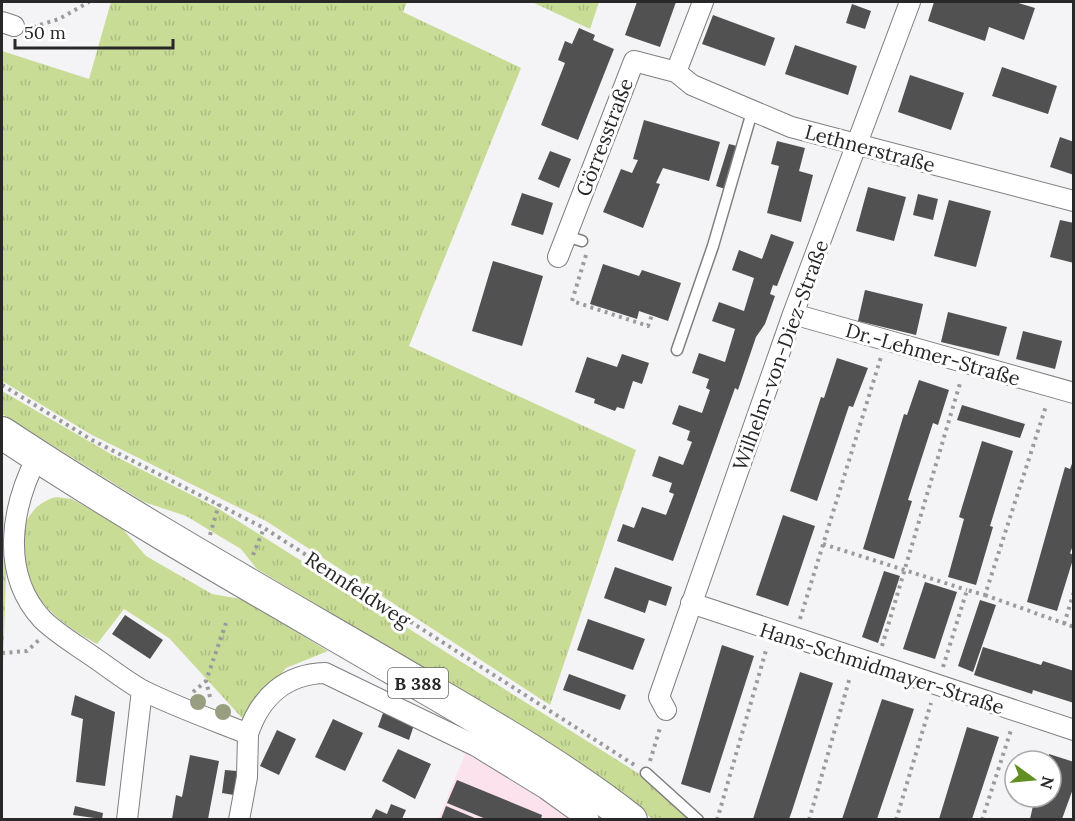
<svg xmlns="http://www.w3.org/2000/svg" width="1075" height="821" viewBox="0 0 1075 821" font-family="Lora,serif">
	<defs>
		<pattern id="grass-tufts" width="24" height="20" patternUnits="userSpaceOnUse" patternTransform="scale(1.5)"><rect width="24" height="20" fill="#c8dc96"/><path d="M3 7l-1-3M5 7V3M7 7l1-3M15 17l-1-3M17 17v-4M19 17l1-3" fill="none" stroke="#acbd81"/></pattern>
	</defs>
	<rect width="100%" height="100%" fill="#f4f3f5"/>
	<path fill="#fbe2ec" d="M475,730L610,820H438Z"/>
	<path fill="url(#grass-tufts)" d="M111,2H407L403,12L521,68L409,346L636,450L550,705L266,521L92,435L2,381V51L89,79Z
		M532,2H599L590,29Z
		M2,391L111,454L219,509L641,775L688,819H653L530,734L257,569L241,549L186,516L144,502L2,414Z
		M2,474L6,575L3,667L2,665Z
		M56,497L72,499L121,527L146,556L212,594L241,599L328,651L286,668L243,719L169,638L124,609L97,644C76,632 57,620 42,602C16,572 9,510 56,497Z"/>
	<path fill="#515152" d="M637,2H676L660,47L625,35Z
		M934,2H1015L1035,8L1024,40L989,27L985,41L928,21Z
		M852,4L871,11L865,29L846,23Z
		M713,15L775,38L765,66L702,44Z
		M579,28L595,35L593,40L614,49L578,140L541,125L565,63L558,60L565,41L572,44Z
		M795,45L857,66L848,95L785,74Z
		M1002,67L1057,86L1048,114L992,96Z
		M910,75L964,93L951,130L898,112Z
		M644,120L720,142L709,181L663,168L656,183L660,184L643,228L603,212L621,169L632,173L638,160L633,159Z
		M1060,137L1074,142V175L1050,167Z
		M777,141L805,148L799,171L813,175L801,222L767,213L779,166L771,164Z
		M729,144L737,146L725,189L716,186Z
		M550,151L571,159L559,188L538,179Z
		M868,187L906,197L894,241L856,231Z
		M522,193L553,203L543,235L511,225Z
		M918,194L938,199L933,220L913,215Z
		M949,200L991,211L976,267L934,256Z
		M1060,220L1074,223V263L1050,257Z
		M771,234L794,242L777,286L773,285L770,294L775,296L765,324L756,337L738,390L735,388L673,561L617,541L623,524L634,528L642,507L666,515L674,494L669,492L672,483L652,476L659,456L683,465L692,442L687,440L690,431L672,424L679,405L702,413L710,390L706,388L709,379L692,373L699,353L725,362L735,329L712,321L719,302L744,311L754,278L732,270L739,250L762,259Z
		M493,261L543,276L522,346L472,331Z
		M603,264L639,276L642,270L681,283L668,321L639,311L637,319L590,304Z
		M865,290L923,304L916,335L858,321Z
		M948,312L1007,327L999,356L941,342Z
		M1023,331L1062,341L1055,369L1016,359Z
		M622,354L649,363L642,384L633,381L624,409L617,407L615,411L594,403L595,399L575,392L587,357L617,367Z
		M837,358L868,368L853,407L849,406L817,501L790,491L821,397L824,398Z
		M919,380L949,390L938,425L933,423L908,500L912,501L894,559L863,549L904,414L907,415Z
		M962,405L1025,424L1020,438L957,420Z
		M982,441L1013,451L990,526L993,527L976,585L948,577L964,519L959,517Z
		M1073,461L1074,543L1070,553L1074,556L1057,611L1027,602L1065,467L1070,469Z
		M783,515L815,526L788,606L756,595Z
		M615,567L672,587L666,606L649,600L645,613L604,598Z
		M884,571L900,576L878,643L862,637Z
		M925,582L957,592L935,659L903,649Z
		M980,600L996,605L973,672L958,666Z
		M125,615L163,640L150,659L112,634Z
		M588,619L645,639L633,670L577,650Z
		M722,645L754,656L710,793L681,784Z
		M983,647L1041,665L1043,661L1074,671V703L1033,690L1032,694L974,675Z
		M800,672L833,683L792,811L789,819H753Z
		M569,674L626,695L620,710L563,690Z
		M75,695L115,712L105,786L76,782L83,719L71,715Z
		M882,699L914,709L908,727L877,819H842Z
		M383,713L414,725L409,740L378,727Z
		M333,719L363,733L345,771L315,757Z
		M967,727L999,737L972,819H939Z
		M277,730L296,739L279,775L260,766Z
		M398,749L431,764L415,799L382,781Z
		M1049,754L1074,762V786L1062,819H1030L1035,797H1051V761H1047Z
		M190,755L219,761L208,819H172L176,795L182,797Z
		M225,770L237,771L234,795L222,793Z
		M457,780L542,815L541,819H486L447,803Z
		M391,804L406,810L402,819H371L376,809L387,814Z
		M75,806L103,813L102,819L73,815Z
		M446,806L477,819H441Z"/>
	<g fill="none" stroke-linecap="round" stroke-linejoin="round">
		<defs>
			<path id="lane" d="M566,236L582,241
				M677,350L713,246L752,112
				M646,773L698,820"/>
			<path id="street" d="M2,22L14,26
				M676,72L692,85L791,127L1074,201
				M558,257L634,61L676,72L703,2
				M793,314L1074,393
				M37,457C11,508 0,573 42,619C55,632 73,643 89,654C107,666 124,680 142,690C176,707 213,720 248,734C260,697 286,674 325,673L476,746L546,789L589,820
				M691,603L1074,730
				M666,710L659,697L793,314L910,2
				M127,820L142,690
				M239,820L247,777L248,734"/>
			<path id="primary" d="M2,433C129,517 262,592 394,669C474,716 557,762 631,820"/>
		</defs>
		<use href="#lane" stroke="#7f7f80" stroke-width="13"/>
		<use href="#street" stroke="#7f7f80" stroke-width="22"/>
		<use href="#primary" stroke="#7f7f80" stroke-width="34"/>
		<path stroke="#9c9b9c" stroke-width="4" stroke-dasharray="3 4.5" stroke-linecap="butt" d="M33,27L59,19L89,2
			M586,255L572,301L648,326L652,315
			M2,385L92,440L264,528L636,766
			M210,535L219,504
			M823,544L967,590
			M253,555L264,528
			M985,595L1074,627
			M800,619L881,357
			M1064,624L1074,592
			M882,646L961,380
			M2,653L27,651L39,640
			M943,667L967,590L985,595L1046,406
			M193,692L206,681
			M210,697L206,681L226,623
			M650,761L660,728
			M717,820L767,647
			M809,820L850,677
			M896,820L931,703
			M982,820L1011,730"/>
		<use href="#lane" stroke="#fff" stroke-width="10"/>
		<use href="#street" stroke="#fff" stroke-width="20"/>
		<use href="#primary" stroke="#fff" stroke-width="32"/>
	</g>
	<g fill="#989f80">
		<circle cx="198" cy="702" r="8"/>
		<circle cx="223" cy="712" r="8"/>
	</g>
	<g text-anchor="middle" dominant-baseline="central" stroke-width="6" stroke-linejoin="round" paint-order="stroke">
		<rect fill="#fff" stroke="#696869" stroke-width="1.5" x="388" y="668" width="60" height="30" rx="4.5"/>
		<g font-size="18" font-weight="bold" fill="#292829">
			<text x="418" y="683">B 388</text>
		</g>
		<g font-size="20" fill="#292829" stroke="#fff">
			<text transform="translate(604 137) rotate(-69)">Görresstraße</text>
			<text transform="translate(870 148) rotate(15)">Lethnerstraße</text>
			<text transform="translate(933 354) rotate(16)">Dr.-Lehmer-Straße</text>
			<text transform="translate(780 355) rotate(-70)">Wilhelm-von-Diez-Straße</text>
			<text transform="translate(358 589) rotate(33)">Rennfeldweg</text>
			<text transform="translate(882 668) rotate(18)">Hans-Schmidmayer-Straße</text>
		</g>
	</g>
	<rect width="1075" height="821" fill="none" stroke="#292829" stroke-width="6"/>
	<g transform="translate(1033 779) rotate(105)"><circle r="28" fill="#ffffff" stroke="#a9a9a9" stroke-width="1.5"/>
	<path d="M0-4.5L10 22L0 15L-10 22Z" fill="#628f21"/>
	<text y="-9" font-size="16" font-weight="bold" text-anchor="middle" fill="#292829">N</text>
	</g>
	<path d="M15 39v9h158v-9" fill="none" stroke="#292829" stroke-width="3"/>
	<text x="24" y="39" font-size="18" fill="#292829" stroke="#ffffff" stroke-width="4.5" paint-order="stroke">50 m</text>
</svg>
